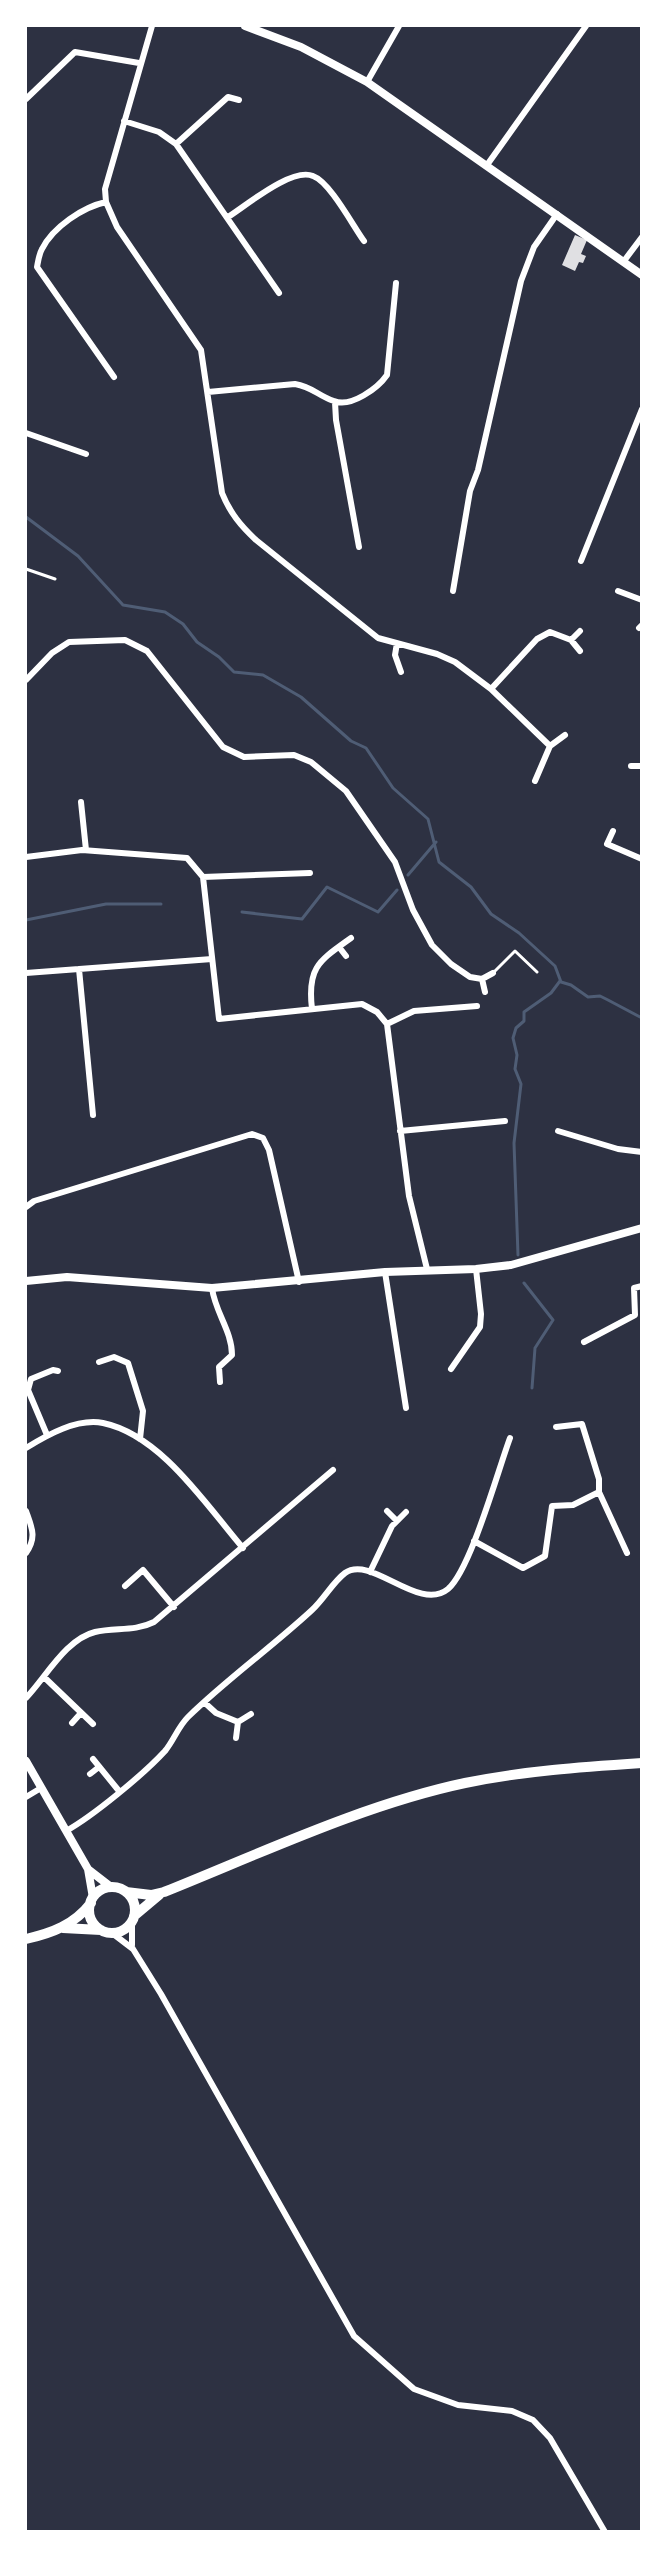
<svg xmlns="http://www.w3.org/2000/svg" width="667" height="2557" viewBox="0 0 667 2557" font-family="'DM Sans',sans-serif">
	<rect width="100%" height="100%" fill="#2d3142"/>
	<g fill="none" stroke-linecap="round" stroke-linejoin="round">
		<path stroke="#4f5d75" stroke-width="3" d="M26,517L78,556L123,605L165,612L183,624L197,642L219,657L234,672L263,675L301,697L351,741L366,748L393,788L428,819L439,862L471,887L491,914L519,933L555,966L561,982L571,985L588,997L600,996L608,1000L642,1018
			M408,875L436,842
			M242,912L302,919L327,887L378,912L397,890
			M26,920L106,904H161
			M518,1255L514,1143L521,1084L515,1069L517,1055L513,1038L516,1028L524,1021V1012L551,993L560,981
			M524,1283L553,1320L535,1348L532,1388"/>
	</g>
	<path fill="#e0e0e3" d="M575,235L587,240L581,254L586,256L583,263L579,262L575,271L562,265Z"/>
	<g fill="none" stroke-linecap="round" stroke-linejoin="round">
		<path stroke="#fff" stroke-width="3" d="M26,569L55,579
			M494,972L515,951L537,972"/>
		<path stroke="#fff" stroke-width="6" d="M152,26L105,189L106,202L117,227L201,350L222,493C230,513 241,526 256,540L378,638L437,654L455,662L491,689L550,746L535,781
			M367,82L399,26
			M26,99L75,52L139,63
			M124,121L159,132L176,144L279,293
			M176,144L228,97L239,100
			M487,165L586,26
			M106,202C83,207 53,227 42,249C39,254 38,262 37,267L114,377
			M228,217C247,205 292,167 313,176C330,182 353,226 364,241
			M624,261L642,237
			M208,392L295,384C313,387 318,396 334,401C351,408 378,388 387,375L396,283
			M335,402L336,420L359,547
			M26,433L86,454
			M581,561L642,409
			M453,591L470,491L478,470L521,281L534,247L557,214
			M618,591L642,600
			M639,628L642,625
			M571,640L580,631
			M397,643L395,655L401,672
			M26,680L52,653L69,642L125,640L147,651L223,747L244,757L294,755L311,762L346,791L395,862L413,910L432,945L451,964L470,977L482,979L493,973
			M491,689L537,639L550,632L571,640L580,651
			M550,746L565,735
			M631,766H642
			M81,802L86,850
			M613,831L607,844L642,859
			M26,857L82,850L187,858L203,877L219,1019L362,1004L377,1012L387,1024L409,1196L427,1269
			M203,877L310,873
			M339,947L346,956
			M79,969L93,1115
			M26,973L212,959
			M482,979L485,992
			M312,1009C307,967 319,961 351,938
			M387,1024L414,1011L477,1006
			M400,1131L505,1121
			M558,1131L618,1149L642,1152
			M26,1207L34,1201L252,1134L263,1138L269,1150L299,1282
			M385,1272L406,1408
			M212,1288C215,1312 232,1331 232,1355L219,1367L220,1382
			M584,1342L635,1315L634,1288L642,1286
			M99,1362L114,1357L128,1363L143,1411L140,1439
			M451,1369L480,1327L481,1314L476,1269
			M47,1435L28,1390L31,1379L53,1370L58,1371
			M26,1448C47,1435 77,1418 103,1423C161,1435 206,1505 243,1548
			M599,1492L627,1553
			M26,1511C32,1528 37,1537 26,1553
			M387,1511L397,1521
			M474,1541L523,1568L545,1556L552,1506L573,1505L599,1492V1479L582,1424L556,1427
			M370,1572L392,1526L406,1512
			M125,1586L143,1570L174,1607
			M45,1678L93,1724
			M26,1698C46,1677 66,1639 95,1632C115,1627 134,1632 154,1622L333,1470
			M205,1703L216,1713L238,1722L236,1738
			M238,1722L251,1714
			M72,1723L81,1713
			M93,1759L119,1791
			M90,1774L99,1767
			M26,1797L41,1788
			M66,1831C93,1816 144,1774 165,1751C174,1740 178,1727 188,1717C227,1679 272,1647 312,1610C324,1599 333,1582 345,1573C371,1554 419,1613 448,1589C471,1569 498,1470 510,1438
			M112,1933L133,1949L161,1994L354,2336L414,2389L458,2405L512,2411L533,2420L550,2438L605,2532
			M132,1945V1921"/>
		<path stroke="#fff" stroke-width="8" d="M245,26L301,47L367,82L642,275
			M26,1281L67,1277L212,1288L385,1272L476,1269L511,1265L642,1228
			M26,1761L88,1869L93,1898
			M89,1870L111,1887"/>
		<path stroke="#fff" stroke-width="10" d="M89 1910a23 23 0 1 1 46 0a23 23 0 1 1-46 0Z
			M126,1892L151,1895L164,1892C259,1854 365,1804 465,1783C523,1771 582,1767 642,1763
			M134,1916L159,1895
			M63,1928L101,1930
			M26,1939C52,1933 74,1925 91,1903"/>
	</g>
	<rect width="667" height="2557" fill="none" stroke="#ffffff" stroke-width="54"/>
</svg>
